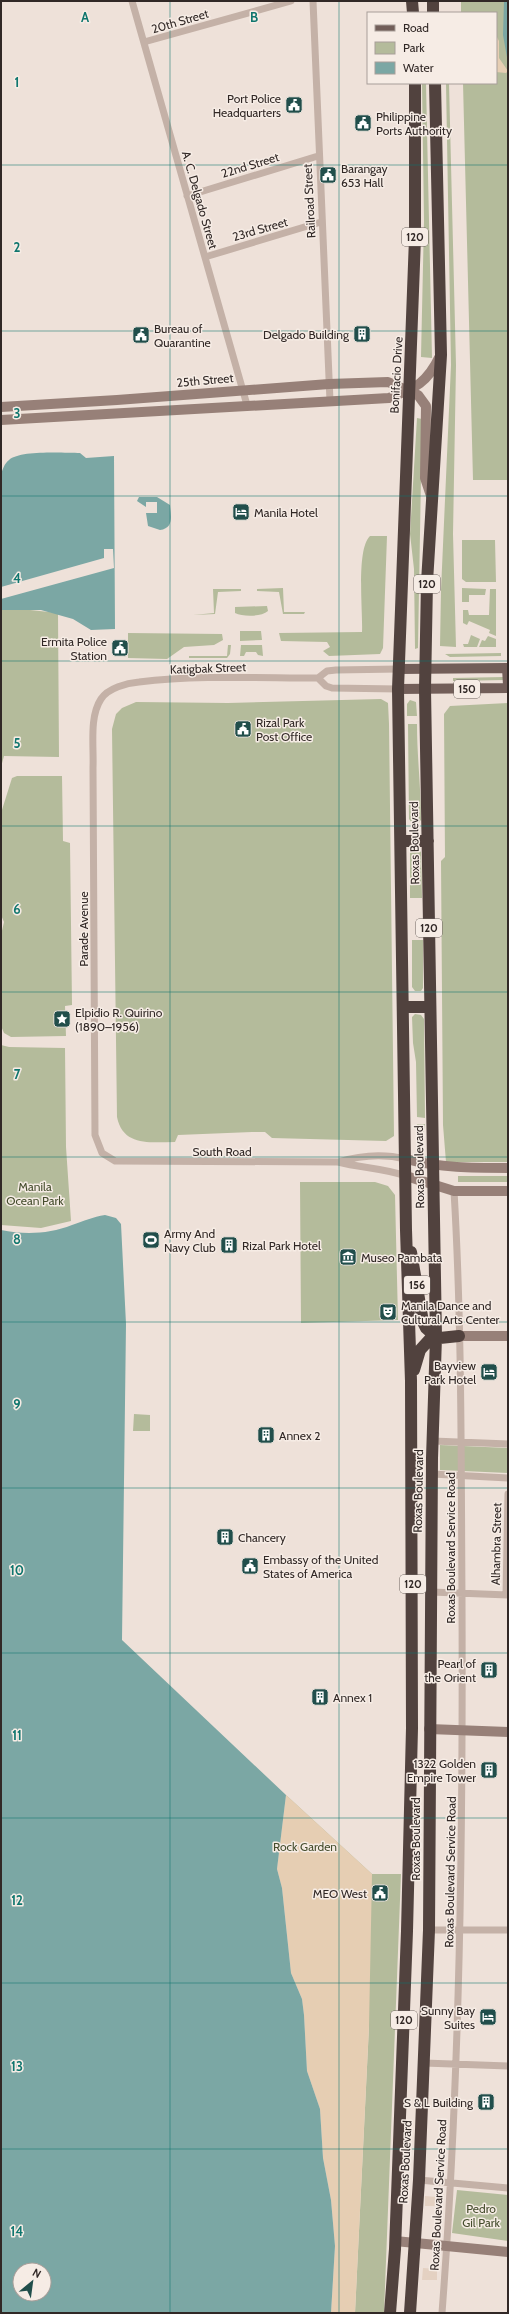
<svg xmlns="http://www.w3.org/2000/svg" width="509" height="2314" viewBox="0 0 509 2314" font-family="Cabin,sans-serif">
	<rect width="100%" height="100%" fill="#eee1d9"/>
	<path fill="#b4bb9b" d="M461,1H508V524L507,480H473L463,83H496V13H461Z
		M422,83H426L432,358L421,357L424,221Z
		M446,83H449L456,365L453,534L456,647L440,646L441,590L451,365Z
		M417,418L422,419L418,648L415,649L414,569L410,534Z
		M370,536H387L383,648L380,654L329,656L323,651L330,647L327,642L281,641L279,633L362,632C363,612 356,549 370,536Z
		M462,540H495L496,582H466L462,579Z
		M283,588L284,612H305L304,614H283L279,592L257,591V589Z
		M462,588L486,589L485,595H469V602H462Z
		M213,589H241V591L218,592L215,614L193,615L214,613Z
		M490,589H496V636L489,633L490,630L469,621L467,625L463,623V610H468L469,615H489Z
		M235,607L267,606L268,611C261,617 243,617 235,613Z
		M21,609L58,613L59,757L4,756L1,767V610Z
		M240,631H261L262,640L240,641Z
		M128,633L222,634L223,640L214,645L184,647L167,659L128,658Z
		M471,635L480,639L477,647H464L463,644H468Z
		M488,636L496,639V647H479L482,640L485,641Z
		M228,645H231L230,654L227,658H189V656H227Z
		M241,645H262L263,656L258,655L256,652H246L244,656H240Z
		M501,653V656L450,657L445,654Z
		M503,677L504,680L453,681V678Z
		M381,699L388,703L389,724L394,1136L386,1141L272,1138L265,1132H252L178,1135L175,1142C151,1142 123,1147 117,1117L112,729L116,714L122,708L136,702L228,703Z
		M410,700L416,702L417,716H407V704Z
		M508,703V1162H446L443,1125L441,861L445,857L444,714L450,706Z
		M408,724H417C417,757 421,788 421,820L418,823H412L409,819Z
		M17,776H62L63,841L70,843L72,1005L65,1006L66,1036L11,1037L4,1033L1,1026V935L4,922L1,915V813L12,778Z
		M414,849H417L421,852L422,898H410V852Z
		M412,940H423V988L421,991H415L412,987Z
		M415,1014L421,1015L424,1019L425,1118L417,1117L416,1062L413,1043L412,1017Z
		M1,1045L9,1047L65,1048L66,1147L71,1221L41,1228L1,1225Z
		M417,1124H425L422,1140L418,1138Z
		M458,1176H508V1182H458Z
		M300,1182H375L388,1186L395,1195L398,1320L301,1323Z
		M134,1414L150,1415V1431H133Z
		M440,1445L508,1448V1473L440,1470Z
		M286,1795L372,1874H401L384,2313H355L369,2026Z
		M457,2190L508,2195V2241L452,2233Z"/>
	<path fill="#e6ceb3" d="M496,35L499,41V58L508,71L506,73L496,72Z
		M286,1795L372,1874L369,2026L355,2313H331L335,2246L331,2200L323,2158L320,2109L307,2071L304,2015L302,1999L291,1973L282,1888L277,1869Z"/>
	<path fill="#e4d1c2" d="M425,2196L437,2197V2206H425Z
		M423,2268L437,2269V2280H422Z"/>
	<path fill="#7ba7a4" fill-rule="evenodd" d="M504,1H508V63L503,35Z
		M80,453L86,458L114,456L115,629L91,630L73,619L41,610H1V474C3,469 4,464 9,460C20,450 64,453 80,453Z
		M139,497H157L170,505C171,516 174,528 160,530L148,526L146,513H157V502H146V507L137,501Z
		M105,1215L116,1218L121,1224L126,1324L122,1640L286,1795L277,1869L282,1888L291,1973L302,1999L304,2015L307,2071L320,2109L323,2158L331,2200L335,2246L331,2313H1V1230C25,1235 49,1234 72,1225C84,1221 93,1217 105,1215ZM20,2270H44V2294H20Z"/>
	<path fill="#eee1d9" d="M104,549H113L114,568L1,599V587L104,558Z"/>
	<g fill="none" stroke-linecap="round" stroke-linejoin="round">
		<path stroke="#c4b1a7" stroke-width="7" d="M132,1L247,405
			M313,1L330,401
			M144,42L291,1
			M187,196L318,156
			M205,257L321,222
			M399,669L336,670L327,671L318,678C259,678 198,675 139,682C127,683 108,688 101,699C89,717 94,747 93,768L95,1135L102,1153L115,1161L338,1162C361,1168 384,1168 406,1176
			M318,678L326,686L332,688L398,689
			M338,1162C361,1155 382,1153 406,1159
			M433,1441L508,1444
			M432,1474L508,1478
			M431,1592L508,1595
			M506,1595L508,1494
			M429,1930H508
			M424,2063L508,2066
			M419,2180L508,2188
			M442,2313C460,2075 463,1836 462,1597C461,1462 462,1326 454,1191"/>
		<path stroke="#978078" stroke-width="10" d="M1,407L117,400L329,384L388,382L418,395L426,406L425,478L431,496
			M1,420L389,398C416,388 427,383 440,356
			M406,1159C440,1168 473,1168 508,1168
			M406,1176L454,1191H508
			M459,1336H508
			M429,1729L508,1732
			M395,2241L508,2252"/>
		<path stroke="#725e59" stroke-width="10" d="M507,668L508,685
			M399,669L508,668
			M398,689L508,688"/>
		<path stroke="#51423e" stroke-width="12" d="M412,1L413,13
			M433,1V13
			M401,841H428
			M404,1007H430
			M411,1252L423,1322L426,1328L436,1337
			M414,1370L420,1350L430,1339L459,1336
			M390,2313L395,2249L407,1931L412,1728L411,1381L406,1230L398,689L415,238V83
			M410,2313L419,2180L429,1930L432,1458L436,1337L425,689L427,582L441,355L435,83"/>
	</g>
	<path fill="none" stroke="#0f766e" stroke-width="1" stroke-opacity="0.55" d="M170,1V2313M339,1V2313M1,165H508M1,331H508M1,496H508M1,661H508M1,826H508M1,992H508M1,1157H508M1,1322H508M1,1488H508M1,1653H508M1,1818H508M1,1983H508M1,2149H508"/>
	<defs>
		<symbol id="civic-square" viewBox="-11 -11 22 22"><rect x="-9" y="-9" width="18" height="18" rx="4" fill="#214e4b" stroke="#f6ece5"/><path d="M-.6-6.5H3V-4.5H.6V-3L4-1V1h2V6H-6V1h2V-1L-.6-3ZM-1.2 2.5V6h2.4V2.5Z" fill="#fff"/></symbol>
		<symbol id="building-square" viewBox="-11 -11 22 22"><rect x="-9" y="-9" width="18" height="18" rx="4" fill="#214e4b" stroke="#f6ece5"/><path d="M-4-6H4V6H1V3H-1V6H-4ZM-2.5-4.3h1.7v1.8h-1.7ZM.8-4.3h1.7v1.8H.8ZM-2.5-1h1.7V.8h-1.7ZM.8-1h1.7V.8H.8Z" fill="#fff"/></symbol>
		<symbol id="hotel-square" viewBox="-11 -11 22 22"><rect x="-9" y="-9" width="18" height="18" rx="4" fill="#214e4b" stroke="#f6ece5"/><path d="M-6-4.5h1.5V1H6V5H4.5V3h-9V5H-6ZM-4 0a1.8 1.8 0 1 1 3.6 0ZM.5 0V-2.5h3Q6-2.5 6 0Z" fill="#fff"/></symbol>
		<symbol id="sight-square" viewBox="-11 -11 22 22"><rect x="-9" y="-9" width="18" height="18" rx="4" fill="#214e4b" stroke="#f6ece5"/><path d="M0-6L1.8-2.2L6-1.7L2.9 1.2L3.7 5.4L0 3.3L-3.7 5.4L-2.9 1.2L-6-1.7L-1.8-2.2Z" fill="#fff"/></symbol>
		<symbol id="stadium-square" viewBox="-11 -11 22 22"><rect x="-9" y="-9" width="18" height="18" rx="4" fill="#214e4b" stroke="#f6ece5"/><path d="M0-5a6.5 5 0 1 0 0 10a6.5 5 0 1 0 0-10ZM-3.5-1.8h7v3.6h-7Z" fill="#fff"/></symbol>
		<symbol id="museum-square" viewBox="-11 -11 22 22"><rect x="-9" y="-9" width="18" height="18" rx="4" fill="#214e4b" stroke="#f6ece5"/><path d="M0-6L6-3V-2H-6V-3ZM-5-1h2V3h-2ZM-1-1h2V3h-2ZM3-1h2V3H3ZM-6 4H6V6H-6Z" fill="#fff"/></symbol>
		<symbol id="theatre-square" viewBox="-11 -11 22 22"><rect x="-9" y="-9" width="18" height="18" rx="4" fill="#214e4b" stroke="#f6ece5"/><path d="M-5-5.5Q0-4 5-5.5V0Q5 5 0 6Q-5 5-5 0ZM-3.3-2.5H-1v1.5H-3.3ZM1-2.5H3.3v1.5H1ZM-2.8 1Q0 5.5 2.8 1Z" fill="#fff"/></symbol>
	</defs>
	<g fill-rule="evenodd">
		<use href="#civic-square" x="284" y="95" width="20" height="20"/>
		<use href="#civic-square" x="353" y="113" width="20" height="20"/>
		<use href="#civic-square" x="318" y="165" width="20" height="20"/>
		<use href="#building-square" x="352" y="324" width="20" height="20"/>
		<use href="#civic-square" x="131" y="325" width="20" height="20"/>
		<use href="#hotel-square" x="231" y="502" width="20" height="20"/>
		<use href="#civic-square" x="110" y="638" width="20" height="20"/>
		<use href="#civic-square" x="233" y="719" width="20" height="20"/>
		<use href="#sight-square" x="52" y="1009" width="20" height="20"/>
		<use href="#stadium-square" x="141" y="1230" width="20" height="20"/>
		<use href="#building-square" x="219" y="1235" width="20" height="20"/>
		<use href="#museum-square" x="338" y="1247" width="20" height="20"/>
		<use href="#theatre-square" x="378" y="1302" width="20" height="20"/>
		<use href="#hotel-square" x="479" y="1362" width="20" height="20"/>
		<use href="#building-square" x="256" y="1425" width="20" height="20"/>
		<use href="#building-square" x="215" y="1527" width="20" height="20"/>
		<use href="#civic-square" x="240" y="1556" width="20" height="20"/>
		<use href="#building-square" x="479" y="1660" width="20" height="20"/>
		<use href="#building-square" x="310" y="1687" width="20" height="20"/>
		<use href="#building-square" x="479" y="1760" width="20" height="20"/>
		<use href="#civic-square" x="370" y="1883" width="20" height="20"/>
		<use href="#hotel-square" x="478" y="2007" width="20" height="20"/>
		<use href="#building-square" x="476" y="2092" width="20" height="20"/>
	</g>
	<g text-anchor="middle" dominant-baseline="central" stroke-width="3" stroke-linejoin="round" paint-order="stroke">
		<g fill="#f6ece5" stroke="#6c635f" stroke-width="1">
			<rect x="402" y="228" width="26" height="18" rx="3"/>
			<rect x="414" y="575" width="26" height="18" rx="3"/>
			<rect x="454" y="680" width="26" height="18" rx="3"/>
			<rect x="416" y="919" width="26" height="18" rx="3"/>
			<rect x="404" y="1276" width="26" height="18" rx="3"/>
			<rect x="400" y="1575" width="26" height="18" rx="3"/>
			<rect x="391" y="2011" width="26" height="18" rx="3"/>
		</g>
		<g font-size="11" font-weight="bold" fill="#312826">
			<text x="415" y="237">120</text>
			<text x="427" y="584">120</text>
			<text x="467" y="689">150</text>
			<text x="429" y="928">120</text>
			<text x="417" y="1285">156</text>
			<text x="413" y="1584">120</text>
			<text x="404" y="2020">120</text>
		</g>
		<g font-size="12" fill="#312826" stroke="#f6ece5">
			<text transform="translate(180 21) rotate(-16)">20th Street</text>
			<text transform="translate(250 165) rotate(-17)">22nd Street</text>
			<text transform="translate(200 200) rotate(74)">A. C. Delgado Street</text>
			<text transform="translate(309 201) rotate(-93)">Railroad Street</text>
			<text transform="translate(260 229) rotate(-16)">23rd Street</text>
			<text transform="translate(396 375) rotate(-87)">Bonifacio Drive</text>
			<text transform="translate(205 380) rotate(-5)">25th Street</text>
			<text transform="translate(208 668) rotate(-2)">Katigbak Street</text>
			<text transform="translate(414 843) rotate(-91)">Roxas Boulevard</text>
			<text transform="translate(83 929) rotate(-90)">Parade Avenue</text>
			<text x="222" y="1151">South Road</text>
			<text transform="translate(419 1167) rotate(-91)">Roxas Boulevard</text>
			<text transform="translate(418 1491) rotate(-89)">Roxas Boulevard</text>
			<text transform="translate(496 1544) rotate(-89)">Alhambra Street</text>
			<text transform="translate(450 1548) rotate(-90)">Roxas Boulevard Service Road</text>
			<text transform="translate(415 1839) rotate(-90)">Roxas Boulevard</text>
			<text transform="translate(450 1872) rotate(-89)">Roxas Boulevard Service Road</text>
			<text transform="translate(405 2162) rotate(-87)">Roxas Boulevard</text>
			<text transform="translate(438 2195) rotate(-87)">Roxas Boulevard Service Road</text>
		</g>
		<g font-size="12" fill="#312826" stroke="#f6ece5" text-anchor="start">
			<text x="281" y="98" text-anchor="end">Port Police<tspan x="281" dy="14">Headquarters</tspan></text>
			<text x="376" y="116">Philippine<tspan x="376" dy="14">Ports Authority</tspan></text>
			<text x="341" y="168">Barangay<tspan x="341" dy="14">653 Hall</tspan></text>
			<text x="154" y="328">Bureau of<tspan x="154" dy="14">Quarantine</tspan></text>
			<text x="349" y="334" text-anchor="end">Delgado Building</text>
			<text x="254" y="512">Manila Hotel</text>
			<text x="107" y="641" text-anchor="end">Ermita Police<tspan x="107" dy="14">Station</tspan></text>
			<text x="256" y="722">Rizal Park<tspan x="256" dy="14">Post Office</tspan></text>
			<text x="75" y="1012">Elpidio R. Quirino<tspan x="75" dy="14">(1890–1956)</tspan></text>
			<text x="164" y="1233">Army And<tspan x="164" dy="14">Navy Club</tspan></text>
			<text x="242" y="1245">Rizal Park Hotel</text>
			<text x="361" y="1257">Museo Pambata</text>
			<text x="401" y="1305">Manila Dance and<tspan x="401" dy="14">Cultural Arts Center</tspan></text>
			<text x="476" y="1365" text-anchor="end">Bayview<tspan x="476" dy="14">Park Hotel</tspan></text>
			<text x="279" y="1435">Annex 2</text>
			<text x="238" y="1537">Chancery</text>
			<text x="263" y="1559">Embassy of the United<tspan x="263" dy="14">States of America</tspan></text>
			<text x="476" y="1663" text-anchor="end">Pearl of<tspan x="476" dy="14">the Orient</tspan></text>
			<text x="333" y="1697">Annex 1</text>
			<text x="476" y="1763" text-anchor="end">1322 Golden<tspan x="476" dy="14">Empire Tower</tspan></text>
			<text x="367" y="1893" text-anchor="end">MEO West</text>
			<text x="475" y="2010" text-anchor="end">Sunny Bay<tspan x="475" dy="14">Suites</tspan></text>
			<text x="473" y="2102" text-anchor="end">S &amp; L Building</text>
		</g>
		<g font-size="12" fill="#454d2d" stroke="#f6ece5">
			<text x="35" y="1186">Manila<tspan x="35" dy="14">Ocean Park</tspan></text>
			<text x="305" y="1846">Rock Garden</text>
			<text x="481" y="2208">Pedro<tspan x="481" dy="14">Gil Park</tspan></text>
		</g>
	</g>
	<g font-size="13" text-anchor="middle" font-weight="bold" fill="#0f766e" stroke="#f6ece5" stroke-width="3" stroke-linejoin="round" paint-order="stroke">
		<text x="85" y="22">A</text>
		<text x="254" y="22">B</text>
		<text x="17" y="87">1</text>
		<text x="17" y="252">2</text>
		<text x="17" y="418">3</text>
		<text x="17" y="583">4</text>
		<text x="17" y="748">5</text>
		<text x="17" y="914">6</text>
		<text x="17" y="1079">7</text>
		<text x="17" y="1244">8</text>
		<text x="17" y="1409">9</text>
		<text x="17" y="1575">10</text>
		<text x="17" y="1740">11</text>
		<text x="17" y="1905">12</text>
		<text x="17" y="2071">13</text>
		<text x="17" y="2236">14</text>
	</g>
	<rect width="509" height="2314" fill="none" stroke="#312826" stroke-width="4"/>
	<rect x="367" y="12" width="130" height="72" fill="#f6ece5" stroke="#a79e99"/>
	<rect x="375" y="25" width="20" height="6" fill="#725e59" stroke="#a79e99"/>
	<text x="403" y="32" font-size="12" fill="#312826">Road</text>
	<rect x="375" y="42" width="20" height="12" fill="#b4bb9b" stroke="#a79e99"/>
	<text x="403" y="52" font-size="12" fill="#312826">Park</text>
	<rect x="375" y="62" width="20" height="12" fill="#7ba7a4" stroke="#a79e99"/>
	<text x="403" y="72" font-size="12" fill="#312826">Water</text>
	<g transform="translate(32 2282) rotate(29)"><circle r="19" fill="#f6ece5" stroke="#a79e99"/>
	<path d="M0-3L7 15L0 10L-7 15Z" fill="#214e4b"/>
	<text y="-6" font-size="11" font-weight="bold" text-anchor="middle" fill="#312826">N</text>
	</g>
</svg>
